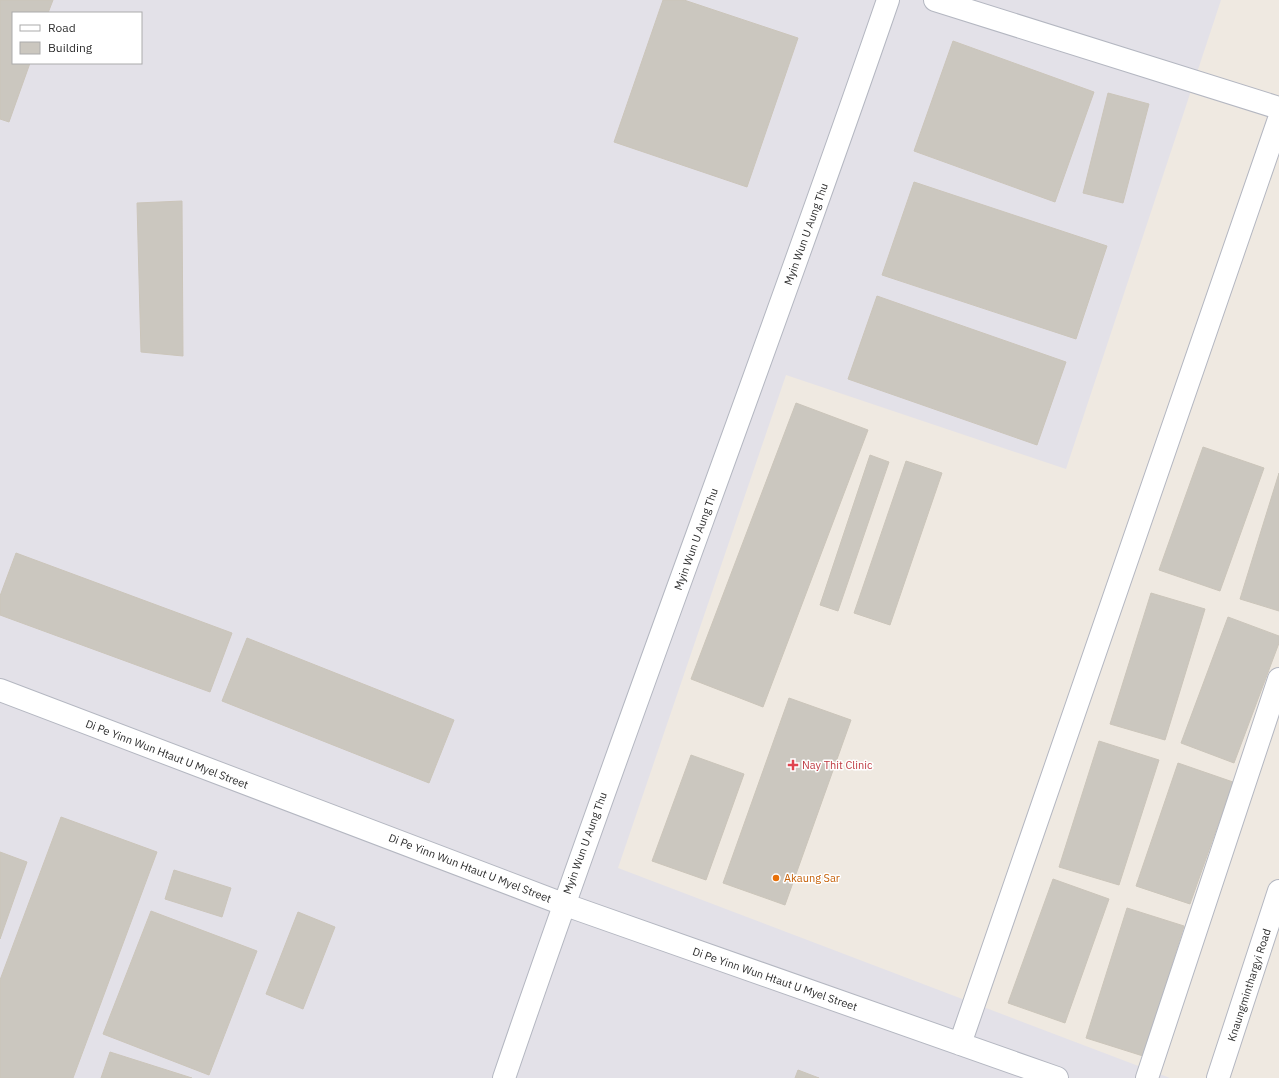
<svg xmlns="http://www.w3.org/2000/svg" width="1279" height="1078" viewBox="0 0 1279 1078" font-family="'IBM Plex Sans',sans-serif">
	<rect width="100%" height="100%" fill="#efe9e1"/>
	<path fill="#e3e1e8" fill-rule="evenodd" d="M0,0H1221L1066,469L786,375L618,868L1170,1078H0ZM13,13H141V63H13Z"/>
	<path fill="#cbc7bf" stroke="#cbc5ba" d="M0,0H53L48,13H13V63H30L9,122L0,119Z
		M663,0H684L798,38L747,187L614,142Z
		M953,41L1094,92L1055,202L914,151Z
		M1108,93L1149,104L1123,203L1083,193Z
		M914,182L1107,246L1076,339L882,275Z
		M182,201L183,356L141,352L137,203Z
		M877,296L1066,362L1037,445L848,379Z
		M796,403L868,430L763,707L691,679Z
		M1203,447L1264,468L1220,591L1159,570Z
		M870,455L889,462L838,611L820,605Z
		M906,461L942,473L890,625L854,613Z
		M1279,473V611L1240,599Z
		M16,553L232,633L210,692L0,615V596Z
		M1151,593L1205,609L1165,740L1110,724Z
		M1228,617L1279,636V643L1234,763L1181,743Z
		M247,638L454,720L429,783L222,701Z
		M789,698L851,720L785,905L723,883Z
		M1099,741L1159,760L1119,885L1059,867Z
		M691,755L744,774L706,880L652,861Z
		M1178,763L1233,782L1190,904L1136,886Z
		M61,817L157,852L73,1078H0V980Z
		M0,852L27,862L0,939Z
		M174,870L231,888L222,917L165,899Z
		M1053,879L1109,899L1065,1023L1008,1003Z
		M1127,908L1184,926L1143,1056L1086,1038Z
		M151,911L257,951L209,1075L103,1034Z
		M298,912L335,927L303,1009L266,994Z
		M110,1052L192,1078H101Z
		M798,1070L819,1078H795Z"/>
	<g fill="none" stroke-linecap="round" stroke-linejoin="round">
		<defs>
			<path id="street" d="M935,0L1279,108
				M0,690L563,904L1057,1078
				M960,1044L1279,119
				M504,1078C627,717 764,361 888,0
				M1147,1078L1279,679"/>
			<path id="secondary" d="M1218,1078L1279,891"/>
		</defs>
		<use href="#street" stroke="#b4b7c1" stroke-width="24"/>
		<use href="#secondary" stroke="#b4b7c1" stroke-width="24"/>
		<use href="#street" stroke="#fff" stroke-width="22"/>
		<use href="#secondary" stroke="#fff" stroke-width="22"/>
	</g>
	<path fill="#e0444e" stroke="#fff" stroke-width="1.5" d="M791 759h4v4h4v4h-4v4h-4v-4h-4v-4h4z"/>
	<circle fill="#e8710a" stroke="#fff" stroke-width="1.5" cx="776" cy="878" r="4"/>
	<g text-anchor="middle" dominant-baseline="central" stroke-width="3" stroke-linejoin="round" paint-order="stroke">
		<g font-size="11" fill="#2e2e2e" stroke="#fff">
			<text transform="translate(806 234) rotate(-70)">Myin Wun U Aung Thu</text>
			<text transform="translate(696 539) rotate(-70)">Myin Wun U Aung Thu</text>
			<text transform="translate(167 754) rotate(21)">Di Pe Yinn Wun Htaut U Myel Street</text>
			<text transform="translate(585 843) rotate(-70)">Myin Wun U Aung Thu</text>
			<text transform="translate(470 868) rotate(21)">Di Pe Yinn Wun Htaut U Myel Street</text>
			<text transform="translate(775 979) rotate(19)">Di Pe Yinn Wun Htaut U Myel Street</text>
			<text transform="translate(1249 985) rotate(-72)">Knaungminthargyi Road</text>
		</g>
		<g font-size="11" fill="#be3a42" stroke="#fff" text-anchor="start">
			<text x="802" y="765">Nay Thit Clinic</text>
		</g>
		<g font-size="11" fill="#c56008" stroke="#fff" text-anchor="start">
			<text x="784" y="878">Akaung Sar</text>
		</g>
	</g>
	<rect x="12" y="12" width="130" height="52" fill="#ffffff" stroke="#ababab"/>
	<rect x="20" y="25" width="20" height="6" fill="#ffffff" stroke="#ababab"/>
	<text x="48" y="32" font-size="12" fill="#2e2e2e">Road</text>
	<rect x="20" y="42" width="20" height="12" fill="#cbc7bf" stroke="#ababab"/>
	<text x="48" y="52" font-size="12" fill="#2e2e2e">Building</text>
</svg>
